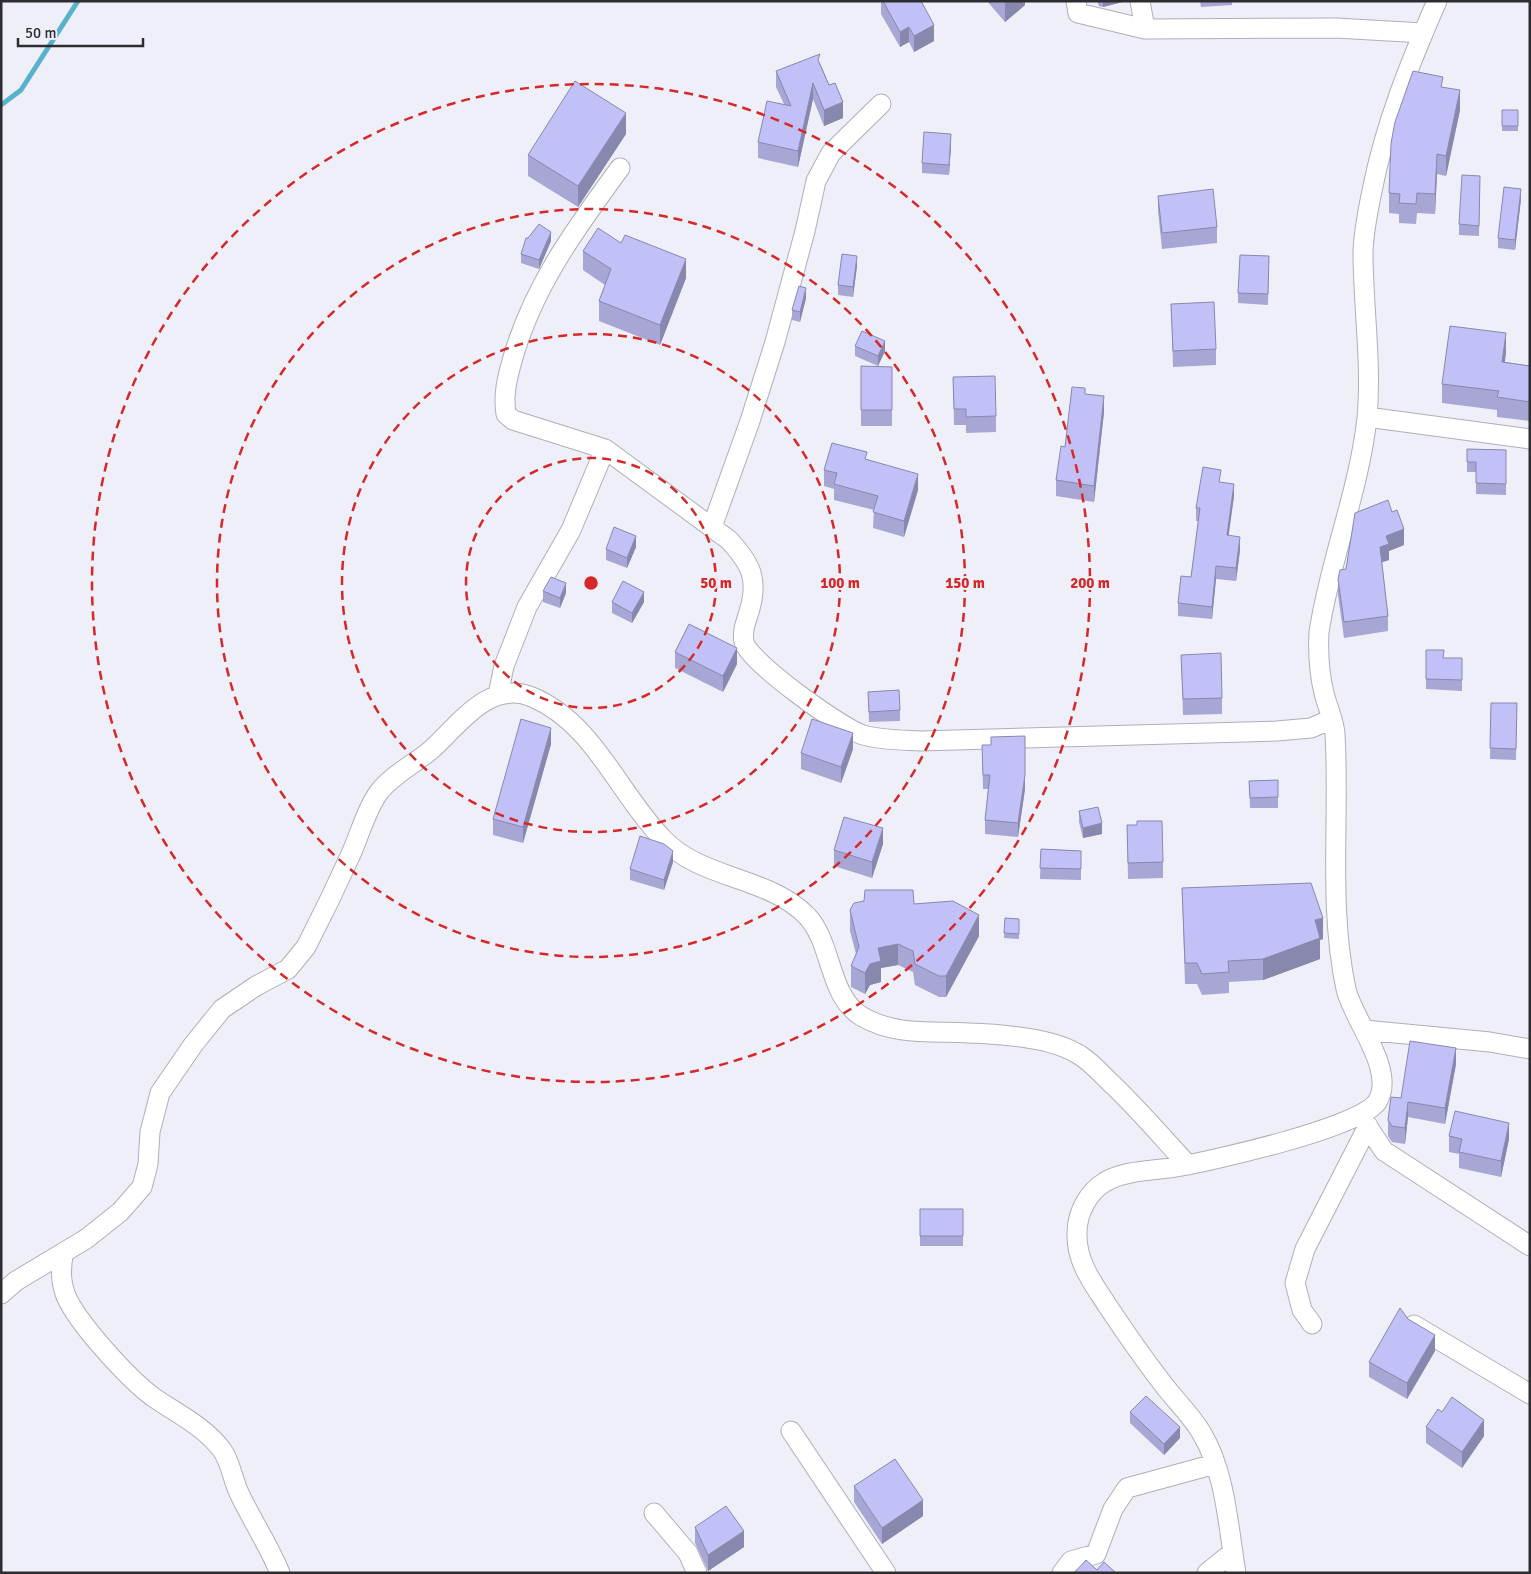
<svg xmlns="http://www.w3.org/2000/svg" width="1531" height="1574" viewBox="0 0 1531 1574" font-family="Signika,sans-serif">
	<rect width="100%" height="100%" fill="#efeff9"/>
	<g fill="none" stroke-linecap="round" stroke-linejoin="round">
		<path stroke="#57b2cb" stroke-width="5" d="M1,105L21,90L78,1"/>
		<defs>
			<path id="minor" d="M1076,1L1078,13L1145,29L1336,28L1423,33
				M1140,1L1145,29
				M620,168C576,228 532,288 512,361C507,379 503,395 506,414L513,420L605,449L729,540C751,564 759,579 749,612C746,622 742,630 744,642C748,661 841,728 863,735C881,740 901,740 920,741L1277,731L1311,728L1332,719
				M1367,417L1530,439
				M712,527L750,421L775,342L805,231L816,181L831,153L881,104
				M498,695L504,666L527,607L571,530L605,449
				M1364,1030L1490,1042L1530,1049
				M1362,1118L1384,1151L1530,1246
				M64,1252C60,1268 60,1281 66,1296C78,1324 129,1379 153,1397C176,1413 204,1426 222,1450C231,1462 233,1482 240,1495C253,1522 269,1546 280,1573
				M1,1294L16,1281L86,1239L120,1212L142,1187L148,1164L150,1132L160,1093L193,1045L222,1009L256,986L288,969L306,947C322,916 337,885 351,854C360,834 366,810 379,792C392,775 414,764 431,750C458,726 489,679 532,697C594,723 618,793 663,839C702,880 768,876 807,916C833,944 828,995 861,1016C895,1036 931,1031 968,1033C999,1034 1049,1037 1076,1053C1090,1060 1101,1074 1113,1085C1139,1110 1163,1138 1188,1165
				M1312,1324L1302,1310L1295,1283L1305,1249L1368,1126
				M1414,1325L1530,1394
				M791,1431L886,1573
				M654,1513L688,1553L697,1573
				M1062,1573L1071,1561L1096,1554L1113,1509L1127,1488L1215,1464
				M1207,1573L1233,1552
				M1236,1573C1228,1526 1226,1473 1201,1432C1191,1415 1175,1400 1163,1384C1143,1358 1125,1332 1107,1305C1092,1282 1076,1261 1077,1233C1077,1213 1088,1192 1105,1182C1124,1170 1154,1171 1176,1167C1211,1161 1359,1128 1377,1102C1397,1071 1353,1020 1346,989C1328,904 1340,819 1335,734C1334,720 1327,706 1324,693C1319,673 1318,652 1319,632C1330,560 1359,491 1367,418C1372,362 1363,307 1363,251C1364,231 1368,210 1372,191C1385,124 1410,63 1437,1"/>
		</defs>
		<use href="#minor" stroke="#afafb8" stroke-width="21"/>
		<use href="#minor" stroke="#fff" stroke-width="19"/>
	</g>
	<path fill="#a7a6d4" d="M881,1H921L934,41L914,52L909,42L900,47L881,14Z
		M987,1H1025V5L1005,22Z
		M1097,1H1126L1103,7L1099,6Z
		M1200,1H1232V5L1201,7Z
		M820,63L843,118L824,126L813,99L798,167L758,158V142L784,104L776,87V71Z
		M1443,87L1460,110L1446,176L1437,174L1435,214L1417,213L1416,224L1399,223V214L1389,213V193Z
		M1502,110H1518V131H1502Z
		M626,134L578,207L528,176V155Z
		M951,145L949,175L922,173V163Z
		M1480,176L1479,236L1459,235V224Z
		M1158,196L1217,227V243L1162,249L1158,211Z
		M1521,199L1515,250L1498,248V238Z
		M551,241L539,269L521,263V254Z
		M621,243L686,278L660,345L599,321V301L605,285L583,270V251Z
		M857,266L853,297L838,295V285Z
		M1269,267L1268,305L1238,303V293Z
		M806,298L800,322L792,320V310Z
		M1171,304L1216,349V365L1173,367Z
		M855,346L885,351L878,366L855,356Z
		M1506,352L1505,362L1530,366V421L1497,417V410L1442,403V384Z
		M861,366L892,367V426H861Z
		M953,377L996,416V432L966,433V425H954Z
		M1085,394L1104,412L1094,502L1056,496V480L1065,447Z
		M1467,449L1506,450V495L1476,494V472H1467Z
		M867,459L918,490L904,537L873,528L874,510L834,500V489L824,486V470Z
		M1221,482L1234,496L1228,535L1240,550L1236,581L1216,579L1212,619L1178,616V603L1191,577L1198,521H1196V508Z
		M1355,513L1404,545L1389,551V560L1382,562L1388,616V631L1344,638L1338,595V579L1346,569Z
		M636,547L627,568L606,560V549Z
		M543,591L566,593L560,608L543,602Z
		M612,602H644L632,623L612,613Z
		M1426,650L1444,658H1462V691L1426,689Z
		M675,652L737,664L723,692L675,668Z
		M1181,655L1222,698V714L1183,715Z
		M868,692L900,710V721L869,722Z
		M1491,703H1517L1516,760L1490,759Z
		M551,744L523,843L493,835V819Z
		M982,745L1025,789L1018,837L985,834V820L988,789H983Z
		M853,749L841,783L801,769V753Z
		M1278,780V808H1250L1249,781Z
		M1079,811L1102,834L1083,838L1079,822Z
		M1127,825L1163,862V878L1128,879Z
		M883,844L872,878L834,866V850Z
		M1041,849L1081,851V880L1040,879Z
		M673,862L664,890L630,880V869Z
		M1182,888L1323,939L1320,940V959L1263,980L1229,982V993L1202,995L1197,984H1185Z
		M914,904L979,936L946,997H939L915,985L913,972L898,965L881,968V982L870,985L865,994L851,987V966L856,954L850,931V910Z
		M1005,918L1019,919V939L1004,938Z
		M1456,1064L1445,1124L1408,1117L1405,1144L1392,1142L1388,1136V1120L1401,1098Z
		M1449,1136L1509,1139L1501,1177L1459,1168V1154L1449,1152Z
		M920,1209H963V1246H920Z
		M1408,1319L1435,1351L1407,1399L1369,1377V1362Z
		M1130,1412L1180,1438L1164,1455L1130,1423Z
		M1442,1412L1484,1436L1462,1468L1426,1443V1427Z
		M854,1486L923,1516L882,1544L854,1502Z
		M695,1527L744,1547L708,1571L695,1543Z"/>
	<path fill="#8887ad" d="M1005,1H1025V5L1005,22Z
		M1103,1H1126L1103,7Z
		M934,25V41L914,52V36Z
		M909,27V42L900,47V32Z
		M813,83V99L798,167V151Z
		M1460,90V110L1446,176V156Z
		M843,102V118L824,126V110Z
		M626,113V134L578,207V186Z
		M951,134V145L949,175V165Z
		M1437,154V174L1435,214V194Z
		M1521,189V199L1515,250V240Z
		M551,232V241L539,269V260Z
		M857,256V266L853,297V287Z
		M686,259V278L660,345V325Z
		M806,288V298L800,322V312Z
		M1506,333V352L1502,381V362Z
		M885,341V351L878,366V356Z
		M1104,396V412L1094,502V486Z
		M918,474V490L904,537V521Z
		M1234,484V496L1227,548V535Z
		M1404,529V545L1389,551V560L1380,563V547L1386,536Z
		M636,536V547L627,568V558Z
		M1240,537V550L1236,581V568Z
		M1216,566V579L1212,619V607Z
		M566,583V593L560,608V598Z
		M644,592V602L632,623V613Z
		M737,648V664L723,692V676Z
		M551,728V744L523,843V827Z
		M853,733V749L841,783V767Z
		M1025,775V789L1018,837V823Z
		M1102,823V834L1083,838V828Z
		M883,828V844L872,878V862Z
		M673,851V862L664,890V880Z
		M979,915V936L946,997V976Z
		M1323,918V939L1320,940V959L1263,980V959L1315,920Z
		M898,944V965L881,968V982L870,985L865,994V973L878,948Z
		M1456,1048V1064L1445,1124V1108Z
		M1408,1102V1117L1405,1144V1128Z
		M1509,1123V1139L1501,1177V1161Z
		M1435,1335V1351L1407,1399V1383Z
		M1484,1420V1436L1462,1468V1452Z
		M1180,1427V1438L1164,1455V1444Z
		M923,1500V1516L882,1544V1528Z
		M744,1531V1547L708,1571V1555Z"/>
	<path fill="#c2c1f7" stroke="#8887ad" d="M883,1H921L934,25L914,36L909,27L900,32Z
		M820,54L818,60L829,85L835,83L843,102L824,110L813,83L798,151L758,142L767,101L791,106L776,71Z
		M1413,71L1443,77L1441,87L1460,90L1446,156L1437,154L1435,194L1417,193L1416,204L1399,203L1400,194L1389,193L1391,143L1395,122Z
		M575,81L626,113L578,186L528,155Z
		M1502,110H1518V126H1502Z
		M924,132L951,134L949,165L922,163Z
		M1462,175L1480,176L1479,226L1459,224Z
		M1504,187L1521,189L1515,240L1498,238Z
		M1213,189L1217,227L1162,233L1158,196Z
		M539,224L551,232L539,260L521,254L526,238H528Z
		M598,228L621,243L625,235L686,259L660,325L599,301L611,269L583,251Z
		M842,254L857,256L853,287L838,285Z
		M1240,255L1269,256L1268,294L1238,293Z
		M799,286L806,288L800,312L792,310Z
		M1214,302L1216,349L1173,351L1171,304Z
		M1450,326L1506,333L1502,362L1530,366V402L1497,397L1499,391L1442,384Z
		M862,331L885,341L878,356L855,346Z
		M861,366L892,367V410H861Z
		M995,376L996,416L966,417V409H954L953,377Z
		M1072,387L1085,388V394L1104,396L1094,486L1056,480L1061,446L1065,447Z
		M832,443L867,452L865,459L918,474L904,521L873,512L878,496L834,484L837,473L824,470Z
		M1467,449L1506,450V484L1476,483V462H1467Z
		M1203,467L1221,470L1219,482L1234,484L1227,535L1240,537L1236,568L1216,566L1212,607L1178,603L1181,576L1191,577L1200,508H1196Z
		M1388,500L1392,512L1397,510L1404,529L1386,536L1389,544L1380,547L1388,616L1344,622L1338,579L1340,570L1346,569L1355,513Z
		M614,527L636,536L627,558L606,549Z
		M551,577L566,583L560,598L543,591Z
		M623,581L644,592L632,613L612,602Z
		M689,624L737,648L723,676L675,652Z
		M1426,650H1444L1443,658H1462V680L1426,679Z
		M1221,653L1222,698L1183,699L1181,655Z
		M899,690L900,710L869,712L868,692Z
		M1491,703H1517L1516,749L1490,748Z
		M521,719L551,728L523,827L493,819Z
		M812,719L853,733L841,767L801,753Z
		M1025,736V775L1018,823L985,820L990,775H983L982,745H991V737Z
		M1278,780V797L1250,798L1249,781Z
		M1098,807L1102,823L1083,828L1079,811Z
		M844,817L883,828L872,862L834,850Z
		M1137,821H1162L1163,862L1128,863L1127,825H1137Z
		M640,836L664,844L673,851L664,880L630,869Z
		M1041,849L1081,851V869L1040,868Z
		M1311,883L1323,918L1315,920L1320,938L1263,959L1228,961L1229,972L1202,974L1197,963H1185L1182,888Z
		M865,890H913L914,904L953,901L979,915L946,976H939L915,964L913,951L898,944L878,948L881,961L870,964L865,973L851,966L859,947L850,910L854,903L864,901Z
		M1005,918L1019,919V934L1004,933Z
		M1410,1041L1456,1048L1445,1108L1408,1102L1405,1128L1392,1126L1388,1120L1391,1097L1401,1098Z
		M1455,1111L1509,1123L1501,1161L1459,1152L1462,1139L1449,1136Z
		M920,1209H963V1236H920Z
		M1400,1308L1408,1319L1435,1335L1407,1383L1369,1362Z
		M1146,1396L1180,1427L1164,1444L1130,1412Z
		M1452,1397L1484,1420L1462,1452L1426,1427L1438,1409L1442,1412Z
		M895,1459L923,1500L882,1528L854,1486Z
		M726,1506L744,1531L708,1555L695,1527Z
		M1086,1560L1097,1570L1104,1562L1116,1573H1074Z"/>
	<g fill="none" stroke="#d62828" stroke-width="2.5" stroke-dasharray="9 6">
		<circle cx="591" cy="583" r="125"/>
		<circle cx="591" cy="583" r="249"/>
		<circle cx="591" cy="583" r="374"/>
		<circle cx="591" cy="583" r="499"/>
	</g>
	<circle cx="591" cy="583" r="8" fill="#d62828" stroke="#efeff9" stroke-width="2.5"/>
	<g font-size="15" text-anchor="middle" font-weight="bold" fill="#d62828" stroke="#efeff9" stroke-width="4" stroke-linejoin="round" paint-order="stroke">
		<text x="716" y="588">50 m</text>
		<text x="840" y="588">100 m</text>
		<text x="965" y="588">150 m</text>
		<text x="1090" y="588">200 m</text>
	</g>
	<rect width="1531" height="1574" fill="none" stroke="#2d2d31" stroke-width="5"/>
	<path d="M18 38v8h125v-8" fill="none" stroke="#2d2d31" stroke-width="2.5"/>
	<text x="25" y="38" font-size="15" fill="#2d2d31" stroke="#efeff9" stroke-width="4" paint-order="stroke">50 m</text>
</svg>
